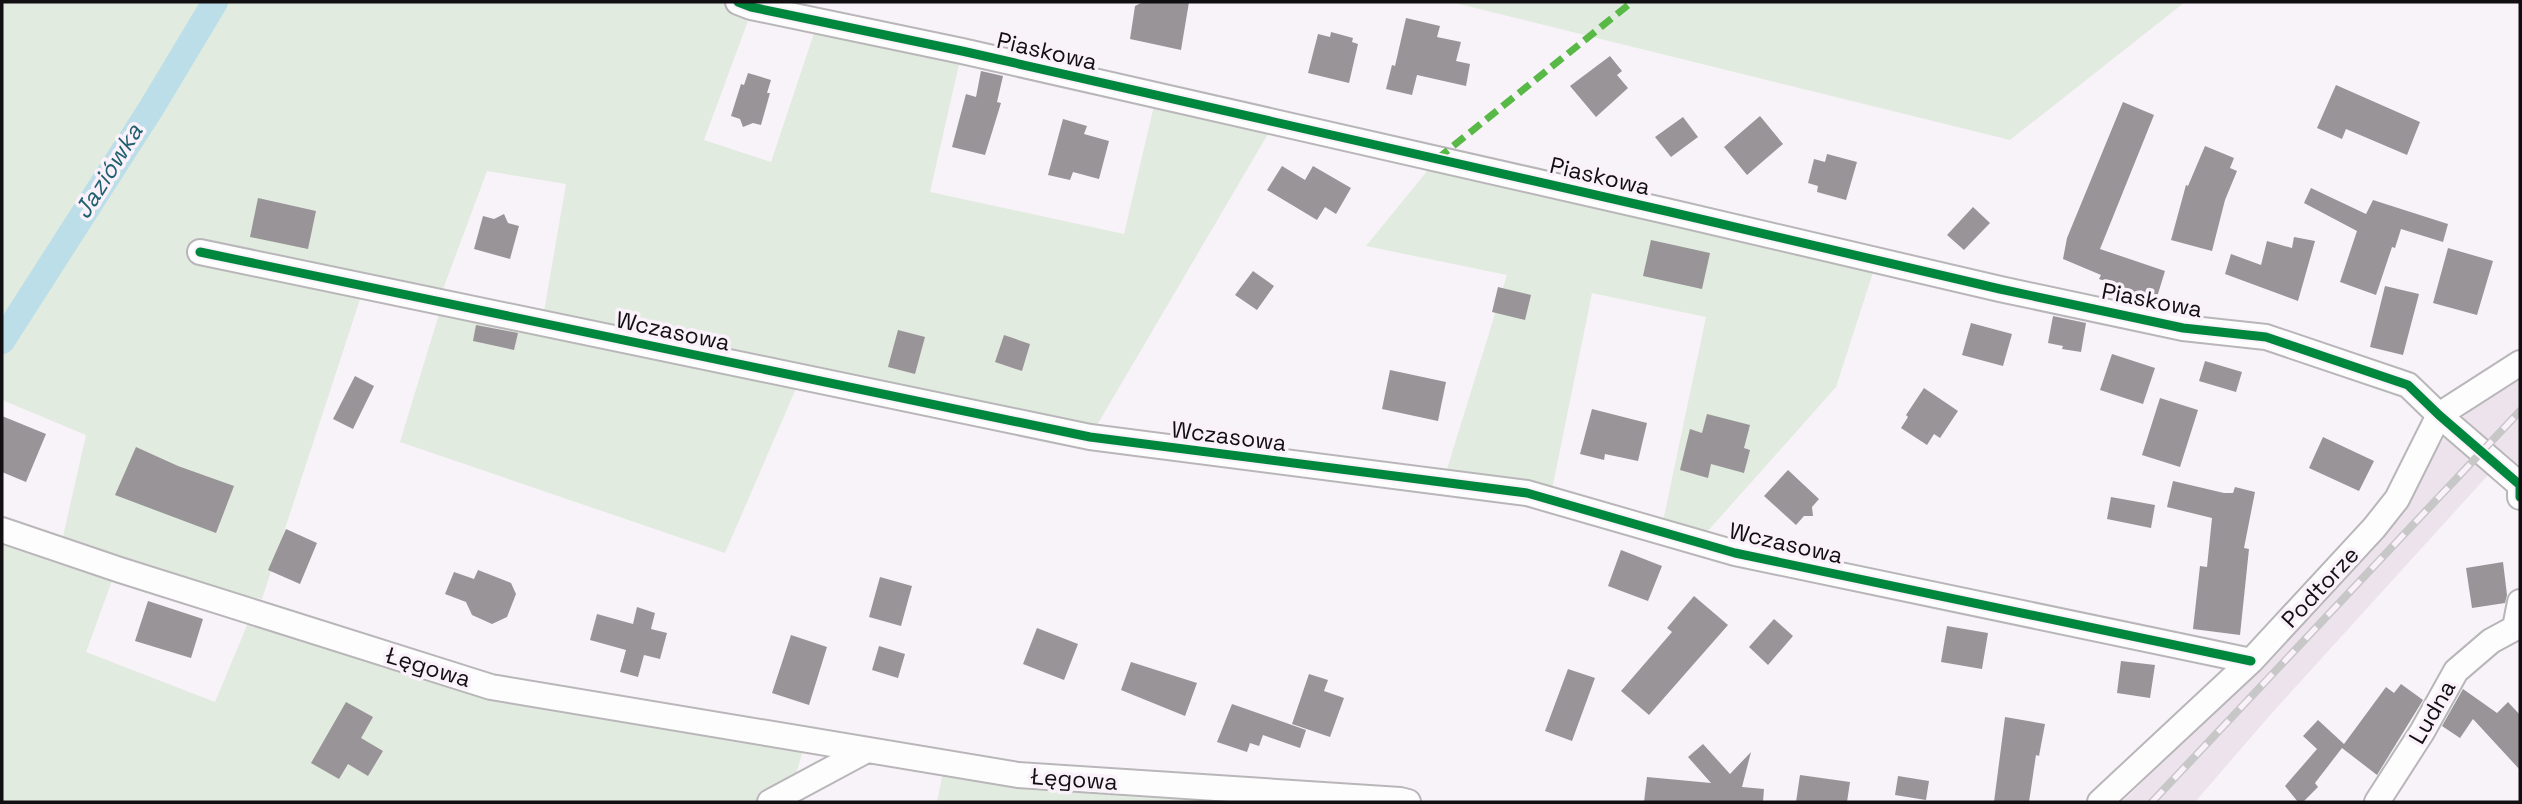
<svg xmlns="http://www.w3.org/2000/svg" width="2522" height="804" viewBox="0 0 2522 804" font-family="'Space Grotesk',sans-serif">
	<rect width="100%" height="100%" fill="#f8f3f8"/>
	<path fill="#ede3ed" d="M2520,376V463L2489,474L2271,714L2195,802H2122L2261,666L2393,521L2446,435L2474,406Z"/>
	<path fill="#e1ebdf" d="M2,2H215L180,61L218,2H755L704,140L771,162L818,21L962,51L930,192L1124,234L1156,97L1275,122L1090,437L801,377L725,553L400,442L439,314L542,323L566,184L487,171L442,292L364,287L262,599L120,570L60,550L86,435L2,400Z
		M1451,2H2185L2010,140Z
		M1437,159L1877,260L1836,387L1698,542L1661,531L1706,317L1592,293L1550,499L1443,482L1507,275L1366,246Z
		M2,533L113,578L86,652L215,702L248,623L491,687L806,740L791,791L770,802H2Z
		M945,763L1408,802H937Z"/>
	<g fill="none" stroke-linecap="round" stroke-linejoin="round">
		<path stroke="#bcdee9" stroke-width="26" d="M2,341L152,107L215,2"/>
	</g>
	<path fill="#989497" d="M1143,2H1189L1181,50L1130,39L1135,6Z
		M1406,18L1440,26L1437,37L1461,42L1456,61L1470,64L1466,86L1417,75L1412,95L1386,89L1392,65L1395,66Z
		M1331,32L1353,38L1352,42L1358,44L1349,83L1308,73L1318,34L1330,37Z
		M1610,56L1622,71L1617,75L1628,88L1596,117L1570,86Z
		M981,71L1003,76L997,102L1001,103L985,155L952,147L966,94L976,97Z
		M748,73L771,80L767,93H770L761,125L753,123L743,127L740,119L731,116L741,84L744,85Z
		M2336,85L2420,122L2407,155L2346,129L2342,139L2317,128Z
		M2123,102L2154,115L2100,249L2165,271L2154,307L2130,301L2132,295L2124,293L2126,288L2099,279L2101,275L2063,259L2067,238Z
		M1760,116L1783,144L1747,175L1724,147Z
		M1683,117L1698,137L1671,157L1655,137Z
		M1063,119L1087,126L1084,134L1109,141L1099,179L1073,172L1070,180L1048,175Z
		M2205,146L2234,158L2230,168L2237,171L2225,200L2212,251L2171,240L2186,185L2188,186Z
		M1827,154L1857,162L1846,200L1817,192L1818,186L1808,183L1814,159L1825,162Z
		M1282,166L1305,180L1313,166L1351,188L1336,214L1325,207L1317,220L1267,190Z
		M2311,188L2366,214L2373,200L2448,224L2443,242L2401,229L2395,248L2392,247L2376,295L2340,282L2357,231L2304,203Z
		M258,198L316,211L308,249L250,237Z
		M1973,207L1990,223L1964,250L1947,235Z
		M504,214L508,223L519,226L510,259L474,249L483,216L494,219Z
		M2294,237L2315,241L2298,301L2225,274L2231,254L2261,265L2267,241L2292,248Z
		M1651,240L1710,253L1702,289L1643,276Z
		M2448,248L2493,261L2477,315L2433,303Z
		M1253,271L1274,286L1257,310L1235,295Z
		M2385,286L2419,294L2403,355L2370,347Z
		M1498,287L1531,295L1525,320L1492,312Z
		M2053,316L2086,323L2081,352L2062,349L2063,346L2048,343Z
		M1971,323L2012,334L2003,366L1962,355Z
		M476,325L518,333L514,350L473,341Z
		M898,330L925,337L915,374L888,367Z
		M1004,335L1030,344L1022,371L995,362Z
		M2112,354L2155,368L2143,404L2100,390Z
		M2205,361L2242,372L2236,392L2199,381Z
		M1390,370L1446,382L1438,421L1382,409Z
		M355,376L374,386L353,429L333,419Z
		M1924,388L1958,411L1940,438L1934,434L1927,445L1901,428L1908,417L1906,415Z
		M2160,398L2198,410L2180,467L2142,455Z
		M1592,409L1647,423L1638,461L1605,454L1604,460L1580,454Z
		M1707,414L1750,425L1744,448L1750,450L1744,473L1711,464L1708,478L1680,470L1690,429L1702,433Z
		M2,416L46,434L26,482L2,472Z
		M2323,437L2374,461L2359,491L2309,468Z
		M136,447L178,466L234,486L216,533L115,495Z
		M1788,470L1819,499L1812,507L1813,516H1804L1796,525L1764,496Z
		M2173,481L2224,493H2233L2235,487L2255,492L2244,548L2249,549L2240,635L2193,629L2200,566L2207,567L2212,518L2167,507Z
		M2111,497L2155,505L2151,528L2107,519Z
		M286,529L317,543L300,584L268,570Z
		M1621,550L1662,566L1648,601L1608,586Z
		M2503,562L2507,595L2505,603L2472,608L2466,568Z
		M478,570L511,583L516,594L507,617L492,624L472,615L466,602L445,594L454,572L474,579Z
		M880,577L912,586L901,626L869,617Z
		M1694,596L1728,625L1649,715L1621,691L1672,632L1667,628Z
		M148,601L203,619L191,658L135,641Z
		M637,607L655,613L651,629L667,633L660,659L644,655L638,677L620,672L626,650L590,640L597,614L633,624Z
		M1774,619L1793,636L1768,665L1749,647Z
		M1947,626L1988,633L1982,669L1941,662Z
		M1037,628L1078,644L1064,680L1023,664Z
		M791,635L827,647L809,705L772,693Z
		M879,646L905,654L898,678L872,670Z
		M2121,661L2155,665L2150,698L2117,693Z
		M1131,662L1197,683L1185,716L1121,690Z
		M1568,669L1595,678L1572,741L1545,731Z
		M1309,674L1328,680L1324,691L1344,698L1330,737L1292,724Z
		M2401,684L2423,700L2377,775L2342,748L2315,783L2318,787L2303,802H2298L2285,786L2317,749L2303,736L2318,720L2344,744L2386,687L2394,693Z
		M2463,689L2497,713L2508,702L2520,715V770L2473,719L2460,738L2442,726Z
		M346,702L373,717L361,738L383,751L368,776L348,764L339,779L311,763Z
		M1232,704L1306,730L1300,748L1263,735L1259,746L1250,743L1247,752L1217,742Z
		M2005,717L2045,724L2039,756L2036,755L2029,802H1994Z
		M1703,744L1730,774L1751,752L1742,787L1764,789L1763,802H1644L1647,777L1711,783L1688,757Z
		M1800,775L1850,782L1847,802H1796Z
		M1898,776L1929,781L1926,800L1895,795Z"/>
	<g fill="none" stroke-linecap="round" stroke-linejoin="round">
		<defs>
			<path id="minor" d="M738,2L751,7L962,51L1666,211L2000,289L2183,328L2266,337L2408,385L2439,415L2520,485V497
				M200,252L1090,437L1527,493L1735,553L2251,661
				M2,530L120,570L491,687L1018,775L1400,800L1408,802
				M770,802L867,750
				M2100,802L2251,661L2374,528L2397,499L2439,415L2520,363
				M2377,802L2422,732L2456,671L2491,641L2515,628L2520,602"/>
		</defs>
		<use href="#minor" stroke="#b9b6b9" stroke-width="28"/>
		<use href="#minor" stroke="#fefdfe" stroke-width="24"/>
		<defs>
			<path id="rail" d="M2152,802L2520,411"/>
		</defs>
		<use href="#rail" stroke="#c8c7c8" stroke-width="8"/>
		<use href="#rail" stroke="#faf1fa" stroke-width="5" stroke-dasharray="16" stroke-linecap="butt"/>
		<path stroke="#58b947" stroke-width="7" stroke-dasharray="14 7" stroke-linecap="butt" d="M1437,159L1632,2"/>
		<defs>
			<path id="cycleway" d="M738,2L751,7L962,51L1666,211L2000,289L2183,328L2266,337L2408,385L2439,415L2520,485V497
				M200,252L1090,437L1527,493L1735,553L2251,661"/>
		</defs>
		<use href="#cycleway" stroke="#faf1fa" stroke-width="13"/>
		<use href="#cycleway" stroke="#00873e" stroke-width="9"/>
	</g>
	<g text-anchor="middle" dominant-baseline="central" stroke-width="7" stroke-linejoin="round" paint-order="stroke">
		<g font-size="23" fill="#120f12" stroke="#faf1fa">
			<text transform="translate(1047 51) rotate(13)">Piaskowa</text>
			<text transform="translate(1600 176) rotate(13)">Piaskowa</text>
			<text transform="translate(2152 300) rotate(11)">Piaskowa</text>
			<text transform="translate(673 331) rotate(12)">Wczasowa</text>
			<text transform="translate(1229 436) rotate(7)">Wczasowa</text>
			<text transform="translate(1786 543) rotate(13)">Wczasowa</text>
			<text transform="translate(2320 587) rotate(-47)">Podtorze</text>
			<text transform="translate(428 667) rotate(17)">Łęgowa</text>
			<text transform="translate(2432 712) rotate(-60)">Ludna</text>
			<text transform="translate(1074 779) rotate(4)">Łęgowa</text>
		</g>
		<g font-size="24" font-style="italic" fill="#1f606f" stroke="#faf1fa">
			<text transform="translate(108 171) rotate(-58)">Jaziówka</text>
		</g>
	</g>
	<rect width="2522" height="804" fill="none" stroke="#120f12" stroke-width="7"/>
</svg>
